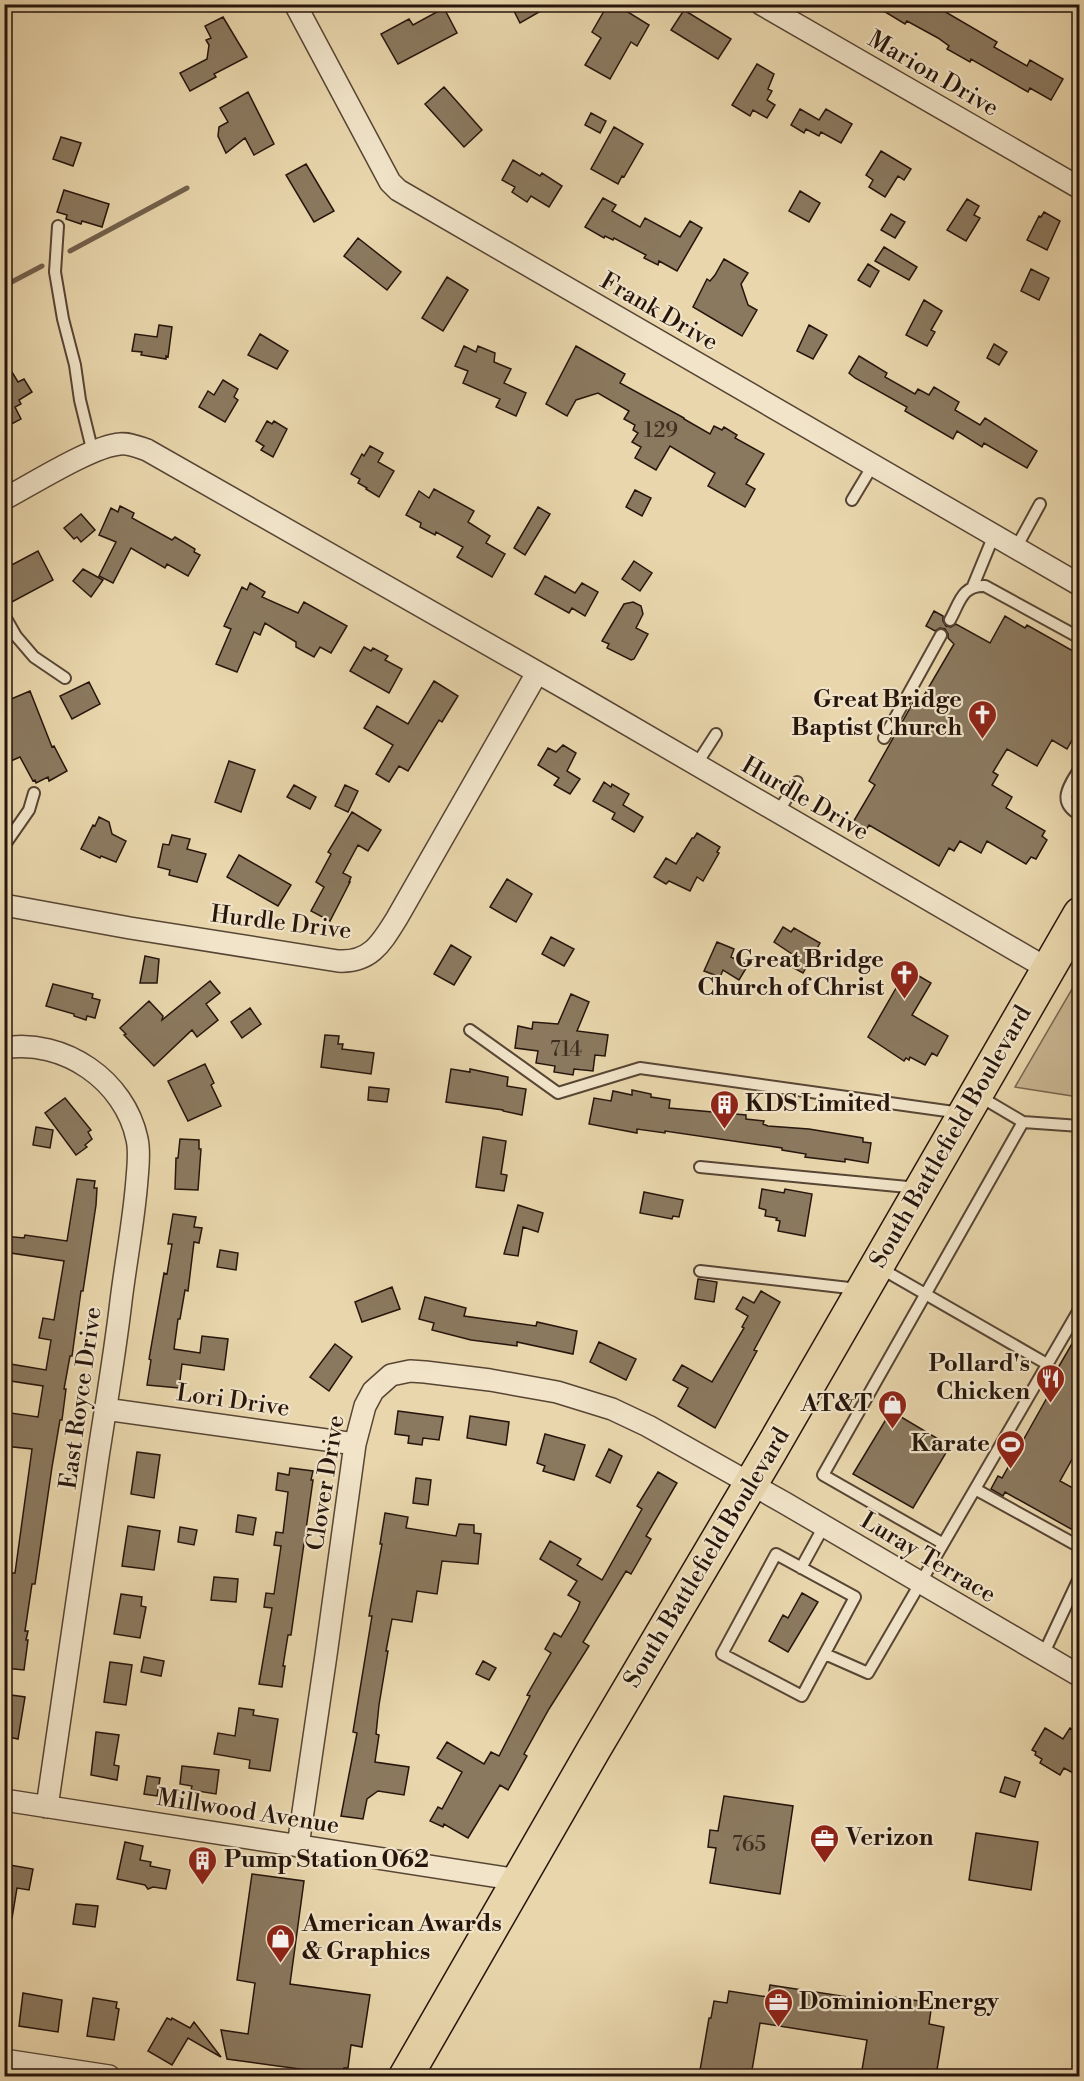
<svg xmlns="http://www.w3.org/2000/svg" width="1084" height="2081" viewBox="0 0 1084 2081" font-family="'Libre Bodoni',serif">
	<rect width="100%" height="100%" fill="#e9d6ac"/>
	<filter id="stains"><feTurbulence type="fractalNoise" baseFrequency=".00333" numOctaves="4"/><feColorMatrix values="0 0 0 0 .2 0 0 0 0 .09 0 0 0 0 .02 0 0 0 .5 -.17"/></filter>
	<radialGradient id="worn" r=".72"><stop offset=".6" stop-color="#630" stop-opacity="0"/><stop offset="1" stop-color="#630" stop-opacity=".3"/></radialGradient>
	<path fill="#c8b591" stroke="#77654e" stroke-width="1.5" d="M1079,977V1097L1015,1087Z"/>
	<g fill="none" stroke-linecap="round" stroke-linejoin="round">
		<path stroke="#73614c" stroke-width="5" d="M70,251L187,188
			M4,286L42,266"/>
	</g>
	<path fill="#8b795f" stroke="#26150c" stroke-width="1.5" d="M525,4H553L520,23L514,11Z
		M608,4H615L649,25L637,46L631,42L610,79L585,65L601,38L592,32Z
		M872,4H932L997,42L994,47L1027,66L1030,60L1063,79L1051,100L1030,88L1028,92L971,59L970,62L947,49L949,46L938,38L907,21L905,24Z
		M444,8L457,33L398,64L381,34L409,19L413,25Z
		M684,10L731,39L718,59L671,30Z
		M223,17L247,57L214,74L216,77L190,91L180,73L207,59L209,45L206,40L211,38L205,26Z
		M757,64L774,74L768,89L772,91L767,100L775,105L767,118L753,110L750,116L732,105Z
		M444,87L482,130L464,147L425,104Z
		M248,92L274,144L254,155L245,138L226,153L218,136L219,127L228,122L220,108Z
		M800,109L819,120L826,109L852,124L841,143L821,132L819,136L806,129L804,133L791,125Z
		M591,113L606,121L600,133L585,125Z
		M614,127L643,144L624,177L622,176L618,184L591,169Z
		M61,137L81,143L73,166L53,159Z
		M881,151L911,169L904,180L898,176L885,197L869,187L873,180L866,175Z
		M513,160L540,176L542,173L562,186L549,207L531,196L527,202L512,192L515,187L502,180Z
		M306,164L334,211L314,222L286,175Z
		M64,190L109,204L102,227L82,221L81,224L66,219L67,215L57,212Z
		M800,191L820,203L809,222L789,211Z
		M603,198L616,205L612,211L640,227L645,218L680,237L690,221L702,228L677,271L659,261L658,265L644,258L646,255L614,238L613,240L605,236L604,238L585,227Z
		M967,199L979,206L974,215L980,218L966,241L947,230Z
		M1044,212L1060,221L1047,250L1027,240L1039,216L1041,217Z
		M891,214L905,222L895,238L881,230Z
		M358,238L401,272L387,290L344,256Z
		M884,247L917,267L909,280L875,261Z
		M724,259L748,273L741,284L748,305L757,310L742,336L693,307L707,279L710,281L715,275Z
		M868,264L879,271L870,287L858,280Z
		M1031,269L1049,278L1039,300L1021,291Z
		M447,277L468,290L443,331L422,318Z
		M924,300L942,311L931,330L935,332L927,346L906,335Z
		M159,325L172,327L168,357L166,356V359L141,355L142,352L132,351L135,334L157,337Z
		M809,325L827,335L813,359L797,351Z
		M260,334L288,351L277,369L248,355Z
		M994,344L1007,352L999,365L987,358Z
		M464,346L476,352L478,346L495,353L494,362L511,369L504,383L526,393L516,416L496,407L500,399L463,383L468,371L455,366Z
		M576,346L625,374L620,383L684,418V419L710,434L714,426L722,430L724,427L737,435L735,438L764,454L746,484L755,489L745,507L708,486L715,473L670,446L656,470L635,458L641,447L632,442L638,433L633,430L635,425L624,419L629,411L598,393L576,400L567,416L546,404Z
		M859,356L887,373L885,377L915,394L918,389L929,395L934,387L959,402L955,410L980,425L985,418L1037,451L1027,468L984,443L982,447L957,431L953,439L905,411L907,407L855,378L849,373Z
		M4,359L18,382L24,379L32,392L19,400L21,404L15,407L21,419L4,428Z
		M223,380L238,389L234,397L238,400L225,422L199,407L208,391L214,395Z
		M267,421L272,424L274,421L287,429L273,457L261,450L264,446L256,441Z
		M370,446L383,453L378,462L394,471L379,497L366,489L367,488L358,483L360,479L351,474L362,454L364,456Z
		M434,489L474,511L468,522L490,536L486,543L505,554L492,577L457,557L463,547L436,532L435,535L420,527L421,523L406,515L419,491L429,498Z
		M635,490L651,498L642,516L626,507Z
		M120,506L134,513L132,518L172,540L175,537L195,549L194,552L200,555L188,576L167,564L165,568L131,548L113,583L99,576L116,542L99,535L111,508L118,512Z
		M538,507L550,514L525,555L514,548Z
		M81,514L95,530L81,542L77,537L74,539L64,528Z
		M38,551L53,580L10,603L4,592V569Z
		M634,561L652,573L640,591L622,579Z
		M83,569L103,580L91,597L73,581Z
		M545,576L575,593L582,583L598,592L585,616L572,608L569,613L535,594Z
		M250,583L265,592L262,597L298,613L304,602L347,626L331,653L320,647L314,657L296,647V642L265,623L260,635L254,632L237,672L216,664L231,629L224,626L242,587L247,590Z
		M633,602L641,606L643,614L636,628L648,634L634,659L631,660L607,648L609,644L602,641L624,604Z
		M934,611L943,616V621L946,626L951,627L956,624L990,643L1005,616L1025,628L1027,625L1080,655V738L1075,735L1067,749L1052,740L1037,766L1007,749L993,772L998,775L992,785L1012,797L1006,808L1045,831L1042,836L1047,840L1036,859L1031,857L1026,864L987,841L981,853L960,841L954,851L949,848L939,866L869,825L865,832L852,824L875,785L869,781L914,701L919,704L954,644L948,638V634L945,629L940,628L935,631L926,626Z
		M364,647L371,651L373,648L388,656L385,660L402,669L389,693L350,671Z
		M434,681L458,696L442,722L439,720L408,771L399,766L389,782L376,774L393,745L364,728L377,706L408,724Z
		M89,682L100,704L72,719L60,696Z
		M30,691L52,747L54,746L67,771L49,781L48,777L36,783L35,780L33,781L20,757L4,764V702Z
		M563,745L576,753L567,771L580,779L570,794L554,785L559,778L538,765L548,748L556,752Z
		M229,761L255,770L241,812L215,802Z
		M604,782L611,787L612,784L629,794L623,805L643,817L634,832L612,819L615,813L593,801Z
		M294,785L316,797L310,809L287,797Z
		M345,785L358,791L348,812L335,806Z
		M352,812L381,830L368,851L358,845L343,873L351,877L349,882H350L330,921L311,911L324,887L316,882L331,854L328,852Z
		M99,817L109,822L112,834L126,841L116,862L101,856L100,858L81,849L93,825L95,826Z
		M697,833L720,847L717,852L719,853L703,881L697,877L690,891L669,881L666,884L654,877L666,858L676,864L692,838H694Z
		M172,835L190,839L187,849L206,854L197,882L169,875L170,870L158,867L163,844L169,845Z
		M239,855L291,885L278,906L227,877Z
		M507,879L532,894L516,922L490,907Z
		M783,927L791,932L794,928L820,943L803,973L790,966L795,956L774,942Z
		M551,937L574,949L564,966L542,954Z
		M717,942L734,949L731,957L748,965L739,980L723,970L720,977L704,971Z
		M451,945L471,957L454,985L434,974Z
		M145,956L159,959L157,983H140Z
		M907,969L931,983L912,1015L948,1036L937,1056L932,1053L925,1065L910,1057L909,1060L906,1058L904,1061L868,1037Z
		M210,981L220,993L206,1004L218,1020L197,1037L192,1030L154,1066L124,1035L126,1034L120,1028L149,1001L163,1016L162,1020Z
		M53,984L93,994L92,998L100,1000L95,1018L87,1016L86,1020L74,1016V1014L46,1006Z
		M571,994L589,1002L577,1031L608,1035L605,1056L595,1055L593,1071L574,1069L573,1075L554,1072L555,1066L536,1063L538,1051L515,1048L518,1026L532,1029L533,1022L558,1024Z
		M250,1008L261,1024L242,1038L231,1022Z
		M325,1035L339,1036L338,1044H343L342,1049L374,1053L371,1074L321,1067Z
		M205,1064L214,1083L211,1085L221,1106L188,1121L168,1081Z
		M451,1069L470,1072V1069L508,1077L507,1086L526,1089L522,1115L503,1111V1110L446,1102Z
		M369,1087L389,1089L387,1102L368,1100Z
		M632,1090L651,1094V1097L670,1100L669,1108L746,1115V1119L764,1121L763,1124L768,1126L809,1129L863,1138V1142L871,1143L868,1163L845,1159V1162L805,1157L806,1154L782,1150V1148L665,1131V1133L637,1129V1133L589,1124L594,1098L611,1101L613,1091L632,1095Z
		M65,1098L91,1130L88,1132L92,1139L85,1145L87,1147L76,1155L45,1113Z
		M36,1127L53,1130L50,1148L33,1145Z
		M483,1137L506,1141L501,1174L507,1175L504,1191L476,1187Z
		M180,1139L199,1140V1149H201L198,1190L175,1189L176,1158H178Z
		M77,1179L95,1181L94,1188H97L96,1205L83,1291H81L72,1356H70L64,1389H66L62,1420H60L52,1467L35,1584H32L25,1631H28L26,1640H28L24,1670L4,1668V1638L9,1607H6L11,1573H15L32,1449L4,1446V1412L38,1417L43,1386L4,1380V1363L46,1370L51,1340L39,1338L43,1318L54,1320L64,1261L4,1252V1236L24,1238L25,1235L67,1241Z
		M762,1189L784,1193L785,1189L812,1194L805,1236L778,1231L780,1221L776,1220L777,1218L765,1216L766,1210L759,1208Z
		M644,1192L683,1200L679,1217L673,1216L672,1219L640,1213Z
		M518,1205L543,1213L538,1232L523,1227L518,1256L504,1254Z
		M173,1214L196,1217L194,1227L202,1228L199,1243L194,1242L188,1291L185,1290L180,1319H178L174,1349L200,1353L202,1336L228,1339L224,1370L182,1364L179,1388L147,1385L151,1360L149,1359L164,1273L167,1274L172,1244H168Z
		M220,1250L238,1253L236,1270L217,1267Z
		M698,1279L717,1282L714,1302L695,1299Z
		M392,1287L400,1309L362,1322L355,1302Z
		M761,1291L780,1302L754,1350L757,1351L715,1428L678,1406L688,1388L673,1380L682,1365L712,1382L744,1328L742,1327L748,1316L736,1309L743,1297L754,1303Z
		M425,1297L466,1308L464,1316L536,1326L537,1322L577,1331L573,1354L517,1342V1346L471,1340L432,1330L434,1323L419,1319Z
		M1080,1330V1445L1060,1481L1080,1492V1534L1005,1492L1003,1496L991,1489L998,1476L1002,1478L1053,1387L1048,1385Z
		M599,1342L636,1359L626,1380L590,1362Z
		M335,1344L352,1357L329,1391L310,1377Z
		M398,1411L443,1417L439,1440L423,1438L422,1445L408,1443L409,1436L395,1434Z
		M891,1411L950,1446L913,1508L853,1474Z
		M470,1416L509,1422L506,1445L467,1438Z
		M545,1434L585,1445L574,1480L543,1471L545,1466L537,1463Z
		M609,1449L622,1456L610,1483L596,1476Z
		M137,1452L160,1455L154,1498L131,1494Z
		M290,1468L313,1471L311,1480H313L291,1635H288L283,1666H285L282,1687L259,1684L272,1608L264,1607L266,1593L274,1594L281,1546L274,1545L276,1532L283,1533L288,1492L276,1490L278,1473L289,1475Z
		M658,1472L677,1483L646,1536L651,1539L631,1574L626,1571L583,1642L589,1646L549,1709L524,1754L527,1756L508,1790L500,1785L468,1838L444,1824L443,1827L430,1821L438,1807L442,1809L462,1772L437,1758L447,1742L484,1764L491,1752L499,1756L530,1696L527,1695L551,1653L545,1649L554,1633L561,1637L577,1610L580,1602L568,1595L577,1581L540,1559L550,1541L581,1559L577,1565L602,1580L642,1509L637,1506Z
		M416,1478L431,1480L428,1505L413,1503Z
		M385,1513L408,1517L406,1528L456,1536L459,1524L474,1525V1533L481,1534L478,1564L442,1561L437,1594L417,1591L412,1622L392,1619L386,1651H388L379,1705L376,1734L379,1735L375,1762L409,1767L404,1795L378,1791L367,1799L363,1819L341,1816L357,1733L353,1732L372,1616H369L382,1544H380Z
		M238,1515L256,1518L253,1535L236,1532Z
		M128,1526L160,1531L154,1570L122,1566Z
		M180,1527L197,1530L194,1545L178,1542Z
		M214,1577L238,1579L236,1602L211,1600Z
		M802,1593L818,1602L788,1652L769,1641L783,1615L788,1618Z
		M121,1594L142,1597L141,1606L146,1607L140,1638L114,1634Z
		M144,1657L164,1661L161,1676L141,1672Z
		M483,1661L496,1668L489,1680L476,1674Z
		M110,1662L132,1665L126,1705L104,1702Z
		M4,1694L25,1697L18,1739L4,1736Z
		M239,1708L254,1710L253,1715L278,1719L270,1771L249,1768L250,1760L214,1754L218,1733L235,1736Z
		M1045,1728L1063,1739L1070,1728L1080,1734V1762L1073,1773L1064,1768L1060,1775L1040,1763L1042,1759L1035,1755L1036,1752L1032,1750Z
		M96,1732L119,1735L114,1765L119,1766L117,1780L91,1775Z
		M182,1766L219,1770L216,1794L191,1790L192,1786L180,1784Z
		M147,1776L160,1778L157,1796L144,1794Z
		M1005,1777L1020,1782L1015,1797L1000,1792Z
		M724,1796L793,1806L780,1894L710,1883L716,1848L708,1847L710,1830L718,1831Z
		M976,1833L1038,1842L1031,1890L969,1880Z
		M125,1842L143,1846L140,1860L151,1862L150,1866L170,1870L166,1889L153,1887L148,1889L145,1885L117,1879Z
		M4,1864L33,1869L29,1890L17,1888L12,1918H4Z
		M252,1874L304,1881L290,1984L370,1995L362,2047L351,2045L348,2068H344L343,2075L227,2059L221,2030L248,2034L255,1983L237,1980Z
		M76,1904L98,1906L95,1927L73,1924Z
		M770,1985L893,2004L894,1997L932,2003L929,2024L944,2027L936,2076H861L867,2040L760,2023L751,2076H699L709,2018H711L714,2001L727,2003L729,1991L768,1997Z
		M23,1993L62,2000L58,2032L19,2026Z
		M93,1998L117,2002L116,2008L119,2009L114,2040L87,2036Z
		M167,2018L171,2020L172,2018L190,2028L194,2022L221,2057L188,2038L172,2065L148,2051Z"/>
	<g fill="none" stroke-linecap="round" stroke-linejoin="round">
		<defs>
			<path id="service" d="M58,226L55,272L63,319L75,365L80,400L93,453
				M852,500L873,465
				M1016,548L1040,504
				M973,586L994,535
				M4,615L16,636L34,657L65,678
				M950,620C960,602 962,585 985,586L1080,638
				M884,738L941,635
				M696,765L716,734
				M1080,768C1069,786 1056,802 1080,815
				M778,812L797,782
				M4,846L29,810L34,793
				M470,1030L558,1093L640,1068L961,1113
				M979,1096L1023,1122L1080,1126
				M700,1167L918,1188
				M880,1268L1047,1364
				M700,1271L858,1289
				M1080,1308L975,1489L1080,1547
				M942,1543L823,1475L1023,1122
				M776,1554L855,1597L802,1696L722,1654Z
				M801,1568L824,1526
				M825,1654L868,1673L975,1489
				M1043,1655L1080,1576"/>
			<path id="minor" d="M295,4L390,182L398,190L1080,585
				M761,4L1080,188
				M4,499C31,485 92,446 120,444C129,443 138,447 147,450L577,695L1048,969
				M4,905L130,928L338,961C371,963 382,942 397,918L537,673
				M4,1048C64,1038 125,1081 137,1139C140,1152 138,1166 137,1179C134,1220 126,1260 121,1301C115,1353 106,1405 98,1457C81,1574 64,1690 47,1807
				M105,1409L355,1444
				M4,1800L519,1880
				M298,1846L326,1655L355,1444L365,1406L373,1391L391,1375L410,1371L425,1372L490,1380L557,1392L612,1409L648,1426L783,1502L1080,1676
				M4,2060L109,2076"/>
			<path id="primary" d="M406,2076L594,1749L769,1453L1080,914"/>
		</defs>
		<use href="#service" stroke="#574534" stroke-width="14"/>
		<use href="#minor" stroke="#574534" stroke-width="24"/>
		<use href="#primary" stroke="#26150c" stroke-width="36"/>
		<use href="#service" stroke="#f1e4c9" stroke-width="10"/>
		<use href="#minor" stroke="#f1e4c9" stroke-width="21"/>
		<use href="#primary" stroke="#e9d6ac" stroke-width="33"/>
	</g>
	<defs>
		<symbol id="church-pin" viewBox="-11 -11 22 30"><path d="M0 17L-7.5 6A9.5 9.5 0 1 1 7.5 6Z" fill="#8f2418" stroke="#f1e4c9"/><path d="M-1.2-6h2.4v3.5h3.3v2.4h-3.3V6h-2.4V-.1h-3.3v-2.4h3.3Z" fill="#fff"/></symbol>
		<symbol id="building-pin" viewBox="-11 -11 22 30"><path d="M0 17L-7.5 6A9.5 9.5 0 1 1 7.5 6Z" fill="#8f2418" stroke="#f1e4c9"/><path d="M-4-6H4V6H1V3H-1V6H-4ZM-2.5-4.3h1.7v1.8h-1.7ZM.8-4.3h1.7v1.8H.8ZM-2.5-1h1.7V.8h-1.7ZM.8-1h1.7V.8H.8Z" fill="#fff"/></symbol>
		<symbol id="restaurant-pin" viewBox="-11 -11 22 30"><path d="M0 17L-7.5 6A9.5 9.5 0 1 1 7.5 6Z" fill="#8f2418" stroke="#f1e4c9"/><path d="M-5-6h1v4h1v-4h1v4h1v-4h1v5L-1.5 .5V6h-2V.5L-5-1ZM5-6V6H3V1.5H1.5Q1.5-4 5-6Z" fill="#fff"/></symbol>
		<symbol id="shop-pin" viewBox="-11 -11 22 30"><path d="M0 17L-7.5 6A9.5 9.5 0 1 1 7.5 6Z" fill="#8f2418" stroke="#f1e4c9"/><path d="M-5-2.5h2.3a2.7 3.5 0 0 1 5.4 0H5L5.5 6h-11ZM-1.5-2.5h3a1.5 2.3 0 0 0-3 0Z" fill="#fff"/></symbol>
		<symbol id="stadium-pin" viewBox="-11 -11 22 30"><path d="M0 17L-7.5 6A9.5 9.5 0 1 1 7.5 6Z" fill="#8f2418" stroke="#f1e4c9"/><path d="M0-5a6.5 5 0 1 0 0 10a6.5 5 0 1 0 0-10ZM-3.5-1.8h7v3.6h-7Z" fill="#fff"/></symbol>
		<symbol id="office-pin" viewBox="-11 -11 22 30"><path d="M0 17L-7.5 6A9.5 9.5 0 1 1 7.5 6Z" fill="#8f2418" stroke="#f1e4c9"/><path d="M-6-3h4V-5.5h4V-3h4V5H-6ZM-1-4.5V-3h2v-1.5ZM-6 0V1H6V0Z" fill="#fff"/></symbol>
	</defs>
	<g fill-rule="evenodd">
		<use href="#church-pin" x="966" y="698" width="33" height="45"/>
		<use href="#church-pin" x="888" y="958" width="33" height="45"/>
		<use href="#building-pin" x="708" y="1088" width="33" height="45"/>
		<use href="#restaurant-pin" x="1034" y="1362" width="33" height="45"/>
		<use href="#shop-pin" x="876" y="1388" width="33" height="45"/>
		<use href="#stadium-pin" x="994" y="1428" width="33" height="45"/>
		<use href="#office-pin" x="808" y="1822" width="33" height="45"/>
		<use href="#building-pin" x="186" y="1844" width="33" height="45"/>
		<use href="#shop-pin" x="264" y="1922" width="33" height="45"/>
		<use href="#office-pin" x="762" y="1986" width="33" height="45"/>
	</g>
	<g text-anchor="middle" dominant-baseline="central" stroke-width="4.5" stroke-linejoin="round" paint-order="stroke">
		<g font-size="21" fill="#3f2e21">
			<text x="661" y="431">129</text>
			<text x="566" y="1050">714</text>
			<text x="749" y="1845">765</text>
		</g>
		<g font-size="24" fill="#26150c" stroke="#f1e4c9">
			<text transform="translate(933 74) rotate(30)">Marion Drive</text>
			<text transform="translate(659 312) rotate(30)">Frank Drive</text>
			<text transform="translate(805 799) rotate(30)">Hurdle Drive</text>
			<text transform="translate(281 923) rotate(7)">Hurdle Drive</text>
			<text transform="translate(951 1137) rotate(-60)">South Battlefield Boulevard</text>
			<text transform="translate(81 1398) rotate(-82)">East Royce Drive</text>
			<text transform="translate(233 1401) rotate(8)">Lori Drive</text>
			<text transform="translate(326 1483) rotate(-81)">Clover Drive</text>
			<text transform="translate(707 1558) rotate(-59)">South Battlefield Boulevard</text>
			<text transform="translate(928 1558) rotate(31)">Luray Terrace</text>
			<text transform="translate(248 1812) rotate(9)">Millwood Avenue</text>
		</g>
		<g font-size="24" font-weight="bold" fill="#26150c" stroke="#f1e4c9" text-anchor="end">
			<text x="962" y="700">Great Bridge<tspan x="962" dy="28">Baptist Church</tspan></text>
			<text x="884" y="960">Great Bridge<tspan x="884" dy="28">Church of Christ</tspan></text>
			<text x="745" y="1104" text-anchor="start">KDS Limited</text>
			<text x="1030" y="1364">Pollard's<tspan x="1030" dy="28">Chicken</tspan></text>
			<text x="872" y="1404">AT&amp;T</text>
			<text x="990" y="1444">Karate</text>
			<text x="846" y="1838" text-anchor="start">Verizon</text>
			<text x="224" y="1860" text-anchor="start">Pump Station 062</text>
			<text x="302" y="1924" text-anchor="start">American Awards<tspan x="302" dy="28">&amp; Graphics</tspan></text>
			<text x="799" y="2002" text-anchor="start">Dominion Energy</text>
		</g>
	</g>
	<rect width="1084" height="2081" fill="none" stroke="#e9d6ac" stroke-width="24"/>
	<rect x="6" y="6" width="1072" height="2069" fill="none" stroke="#26150c" stroke-width="3"/>
	<rect x="12" y="12" width="1060" height="2057" fill="none" stroke="#26150c" stroke-width="1.5"/>
	<rect width="100%" height="100%" filter="url(#stains)"/>
	<rect width="100%" height="100%" fill="url(#worn)"/>
</svg>
